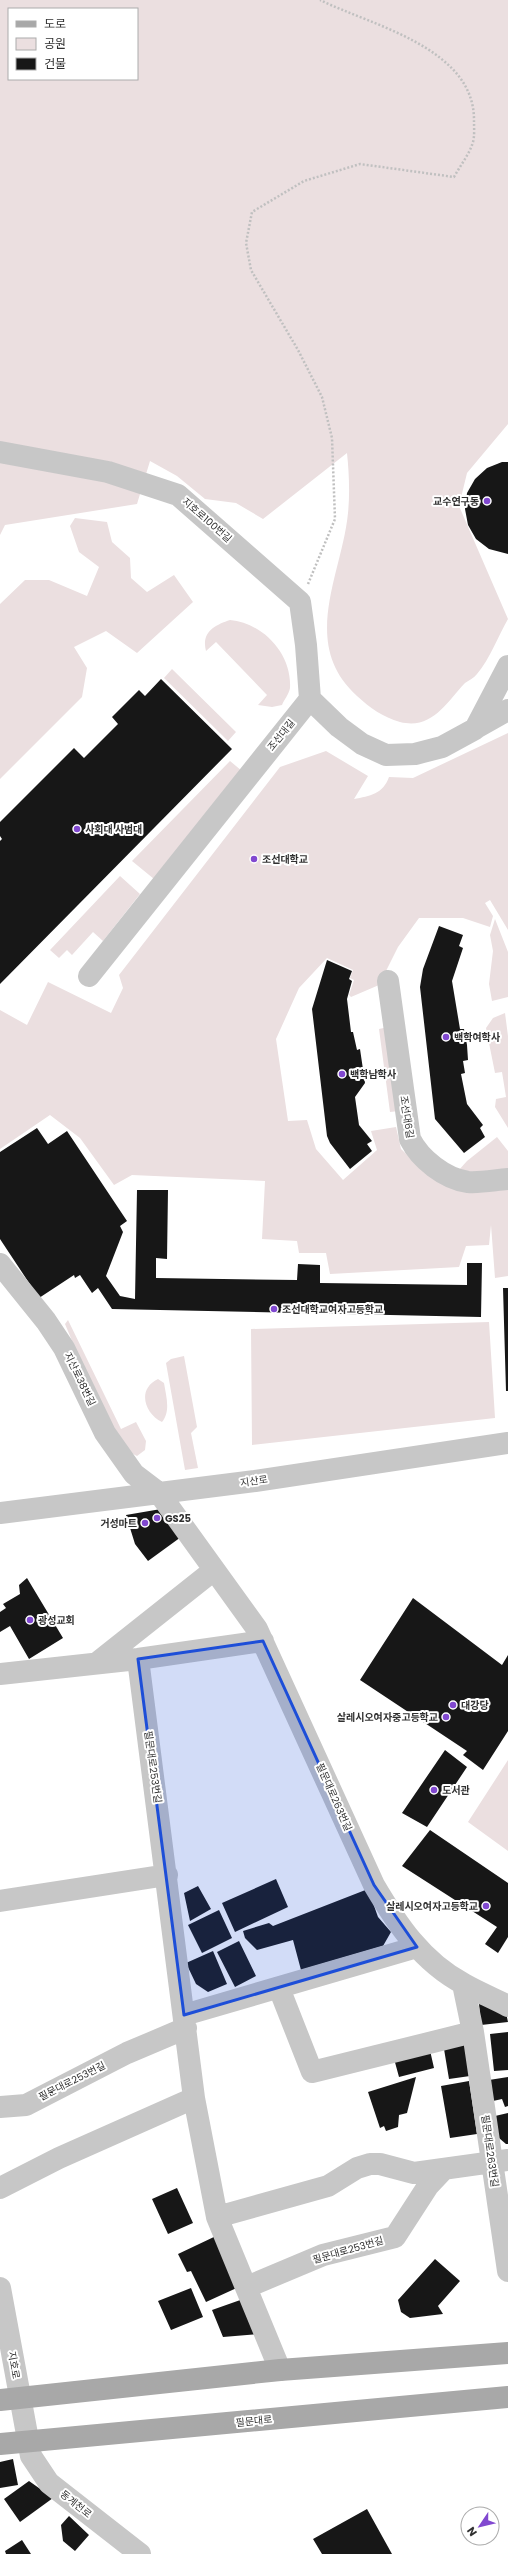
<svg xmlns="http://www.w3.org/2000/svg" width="508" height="2554" viewBox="0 0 508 2554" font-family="Poppins,'Noto Sans KR',sans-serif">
	<rect width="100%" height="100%" fill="#fff"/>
	<path fill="#ebdfe0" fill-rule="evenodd" d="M0,0H508V424L467,473L459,506L508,619C498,636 490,659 477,674C474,678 469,680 465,683C446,703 432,730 400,722C383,717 370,708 357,696C299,643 342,575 348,513C350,494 349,472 347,453L263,519L236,503L205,499L177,476L150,461L137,504L5,525L0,535ZM9,9H137V79H9Z
		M75,518L107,522L112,542L130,558L131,578L147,592L174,575L193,602L137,653L106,631L74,647L87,668L82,697L0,779V604L25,580H49L87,596L99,567L79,552L70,526Z
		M230,620C263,623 292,654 290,688C289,694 284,700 282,705L272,707L258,705L267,695L216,642L206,651C201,632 215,625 230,620Z
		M172,669L236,732L228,741L164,678Z
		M508,733V930L490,900L485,903L493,916L490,927L463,918H419L398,947L379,985L351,997L349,995L354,980L350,978L353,970L327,958L299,988L276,1039L288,1121L307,1120L316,1149L343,1180L377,1150L371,1131L396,1127L401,1149L427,1174L508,1188V1276L495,1278L491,1225L489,1245L466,1246L459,1267L330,1274L326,1253H299L297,1241L262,1239L265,1181L132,1175L114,1185L80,1138L50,1115L0,1149V1010L27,1025L48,982L111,1013L123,988L119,975L280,767L326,751L368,776L354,799C370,796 383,794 389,777L413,778Z
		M230,761L242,771L154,879L132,861Z
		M120,876L140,894L103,941L93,932L72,955L67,950L59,958L50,950Z
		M495,919L508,952V997L492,1001L489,984L493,951L490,935Z
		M505,1013L508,1036V1128L495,1107L496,1099L506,1097L502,1072L495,1073L486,1028L493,1018Z
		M388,1027L399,1111L390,1112L379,1029Z
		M497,1137L508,1151V1172L474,1176L458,1171L467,1161Z
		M68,1320L121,1429L136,1422L146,1441L145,1450L137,1456L131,1453L101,1410L65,1324Z
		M489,1322L495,1418L252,1445L251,1329Z
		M184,1356L197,1427L191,1433L198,1468L185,1470L166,1363L171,1359Z
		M158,1379L164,1383C166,1396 171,1411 162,1422C144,1413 137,1389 158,1379Z
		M508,1760V1851L468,1822Z"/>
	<path fill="#171717" d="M502,462H508V554L489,549L476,539L468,525L465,509L467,493L475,479L487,468Z
		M161,679L232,749L0,984V841L2,839L0,836V822L74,748L84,758L118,724L112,717L139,690L145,696Z
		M439,926L463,935L459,946L463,948L452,981L460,1029H464L467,1045L468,1060L463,1061L465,1073L461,1074L467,1104L483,1125L480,1128L485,1137L464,1153L435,1119L420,987L423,969Z
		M327,960L352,971L349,979L352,981L347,999L351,1032H353L357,1050L360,1049L365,1083L355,1097L359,1125L372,1141L367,1144L372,1151L350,1169L330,1143L327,1136L312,1009Z
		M37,1128L48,1144L67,1131L127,1221L120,1226L123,1232L106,1276L120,1296L135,1299L137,1190H168L167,1259L156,1258V1278L297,1280L298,1264L320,1265V1283L467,1285V1263H482L481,1317L112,1309L98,1288L92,1293L80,1275L75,1278L74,1275L39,1298L0,1239V1152Z
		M503,1288H508V1391H506Z
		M161,1509L181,1537L148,1561L135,1544L126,1515Z
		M27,1578L63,1638L29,1659L10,1626L0,1632V1612L6,1608L3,1604L20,1594L19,1585Z
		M413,1598L502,1665L508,1655V1731L483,1770L463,1755L467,1751L360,1680Z
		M445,1750L467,1767L427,1827L402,1813Z
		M430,1830L508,1883V1937L498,1953L485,1944L497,1927L402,1866Z
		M276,1879L288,1907L235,1932L222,1903Z
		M198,1886L211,1909L190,1921L184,1893Z
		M368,1889L378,1917L391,1932L383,1946L301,1970L293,1940L257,1950L245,1938L243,1931L269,1923L273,1926Z
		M219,1910L232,1938L202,1953L188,1925Z
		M239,1941L256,1976L235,1987L217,1952Z
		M213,1951L227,1984L208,1992L196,1984L186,1963Z
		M479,2004L505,2008L508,2022L481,2025Z
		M508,2032V2070L494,2071L490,2034Z
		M464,2039L470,2076L449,2079L443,2043Z
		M429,2046L434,2068L399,2077L393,2055Z
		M416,2077L407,2113L399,2115L398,2127L386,2131L384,2126L380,2128L368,2092Z
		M508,2077V2106L505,2107L502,2099L493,2101L489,2080Z
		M469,2081L477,2134L450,2138L441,2086Z
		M508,2113V2144H506L499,2138L495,2116Z
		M177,2188L193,2223L168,2234L152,2199Z
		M216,2236L241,2286L206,2302L191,2271L187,2272L178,2254Z
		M435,2259L460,2281L438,2306L443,2314L410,2318L401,2312L398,2300Z
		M191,2288L203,2317L171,2330L158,2301Z
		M246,2298L259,2334L223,2337L212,2310Z
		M13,2459L18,2485L0,2488V2462Z
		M29,2481L53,2498L20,2522L4,2499Z
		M367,2509L392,2554H322L313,2539Z
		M69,2516L89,2535L75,2551L63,2541L61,2525Z
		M22,2540L31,2554H6L5,2551Z"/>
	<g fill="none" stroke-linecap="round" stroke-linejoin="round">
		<path stroke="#c0c0c0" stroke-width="2.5" stroke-dasharray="2 2" stroke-linecap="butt" d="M308,584L335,519L332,438L322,397L298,350L251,270L246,243L252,212L304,181L360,164L454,177C460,166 468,156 472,145C475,138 474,128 474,121C475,48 373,26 320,0"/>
		<path stroke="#c7c7c7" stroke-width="22" d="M0,452L108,472L178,495L300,602L306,645L310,699
			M476,728L508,710
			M89,976L310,699L339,727L362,744L386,755L415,754L442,747L475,729L508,666
			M388,981L410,1139C420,1159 445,1179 468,1182C481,1183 495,1180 508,1179
			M0,1264L46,1321L64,1348L105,1433L134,1474L159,1493L257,1629L374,1885C397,1924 422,1962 464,1984C478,1992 493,1998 508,2006
			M0,1513L255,1481L508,1443
			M138,1659L194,2098L217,2217L280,2370
			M98,1662L214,1570
			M0,1674L138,1659L263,1641
			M0,1901L167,1875
			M463,1984L473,2032L508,2271
			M279,1988L312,2072L473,2032
			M184,2015L417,1947
			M0,2107L26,2105L127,2053L186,2028
			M0,2188L59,2158L194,2098
			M217,2217L328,2186L357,2168L370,2164H380L414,2173L508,2160
			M247,2287L323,2255L395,2237L428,2186L444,2169
			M0,2288L31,2456L49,2483L140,2554"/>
		<path stroke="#a8a8a8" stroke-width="22" d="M0,2400L280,2370L508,2353
			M0,2444L508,2397"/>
	</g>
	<path fill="#1d4ed8" fill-opacity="0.2" stroke="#1d4ed8" stroke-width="3" stroke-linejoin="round" d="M263,1641L374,1885L417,1947L184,2015L138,1659Z"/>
	<g fill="#8148d0" stroke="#fff" stroke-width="1.5">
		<circle cx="487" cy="501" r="4"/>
		<circle cx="77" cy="829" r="4"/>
		<circle cx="254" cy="859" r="4"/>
		<circle cx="446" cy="1037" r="4"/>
		<circle cx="342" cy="1074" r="4"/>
		<circle cx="274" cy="1309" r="4"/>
		<circle cx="157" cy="1518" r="4"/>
		<circle cx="145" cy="1523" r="4"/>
		<circle cx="30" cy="1620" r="4"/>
		<circle cx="453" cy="1705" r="4"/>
		<circle cx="446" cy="1717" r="4"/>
		<circle cx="434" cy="1790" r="4"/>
		<circle cx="486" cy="1906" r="4"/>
	</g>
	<g text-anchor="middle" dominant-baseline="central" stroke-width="4" stroke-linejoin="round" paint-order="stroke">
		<g font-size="10" font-weight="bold" fill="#303030" stroke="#fff" text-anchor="start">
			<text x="479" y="501" text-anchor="end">교수연구동</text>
			<text x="85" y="829">사회대 사범대</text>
			<text x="262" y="859">조선대학교</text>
			<text x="454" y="1037">백학여학사</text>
			<text x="350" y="1074">백학남학사</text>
			<text x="282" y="1309">조선대학교여자고등학교</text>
			<text x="165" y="1518">GS25</text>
			<text x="137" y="1523" text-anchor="end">거성마트</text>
			<text x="38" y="1620">광성교회</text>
			<text x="461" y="1705">대강당</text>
			<text x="438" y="1717" text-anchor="end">살레시오여자중고등학교</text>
			<text x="442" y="1790">도서관</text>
			<text x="478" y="1906" text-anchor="end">살레시오여자고등학교</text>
		</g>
		<g font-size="10" fill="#303030" stroke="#fff">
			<text transform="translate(207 520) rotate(41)">지호로100번길</text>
			<text transform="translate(281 735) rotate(-51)">조선대길</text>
			<text transform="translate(407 1117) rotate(81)">조선대6길</text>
			<text transform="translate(80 1379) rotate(64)">지산로38번길</text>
			<text transform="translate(254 1481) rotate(-8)">지산로</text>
			<text transform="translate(153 1767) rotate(82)">필문대로253번길</text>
			<text transform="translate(334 1797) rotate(66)">필문대로263번길</text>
			<text transform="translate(72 2081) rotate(-27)">필문대로253번길</text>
			<text transform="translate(490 2151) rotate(82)">필문대로263번길</text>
			<text transform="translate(348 2250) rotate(-16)">필문대로253번길</text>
			<text transform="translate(14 2365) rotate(80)">지호로</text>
			<text transform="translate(254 2421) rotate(-6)">필문대로</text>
			<text transform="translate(76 2504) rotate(39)">동계천로</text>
		</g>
	</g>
	<rect x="8" y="8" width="130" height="72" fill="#ffffff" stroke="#acacac"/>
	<rect x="16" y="21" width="20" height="6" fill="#a8a8a8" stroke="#acacac"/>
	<text x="44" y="28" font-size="12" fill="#303030">도로</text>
	<rect x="16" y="38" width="20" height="12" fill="#ebdfe0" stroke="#acacac"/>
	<text x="44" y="48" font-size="12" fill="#303030">공원</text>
	<rect x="16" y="58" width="20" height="12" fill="#171717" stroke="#acacac"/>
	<text x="44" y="68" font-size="12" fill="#303030">건물</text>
	<g transform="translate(480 2526) rotate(235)"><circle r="19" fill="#ffffff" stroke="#acacac"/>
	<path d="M0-3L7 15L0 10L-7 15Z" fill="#8148d0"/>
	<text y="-6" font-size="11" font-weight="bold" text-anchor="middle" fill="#303030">N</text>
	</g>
</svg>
